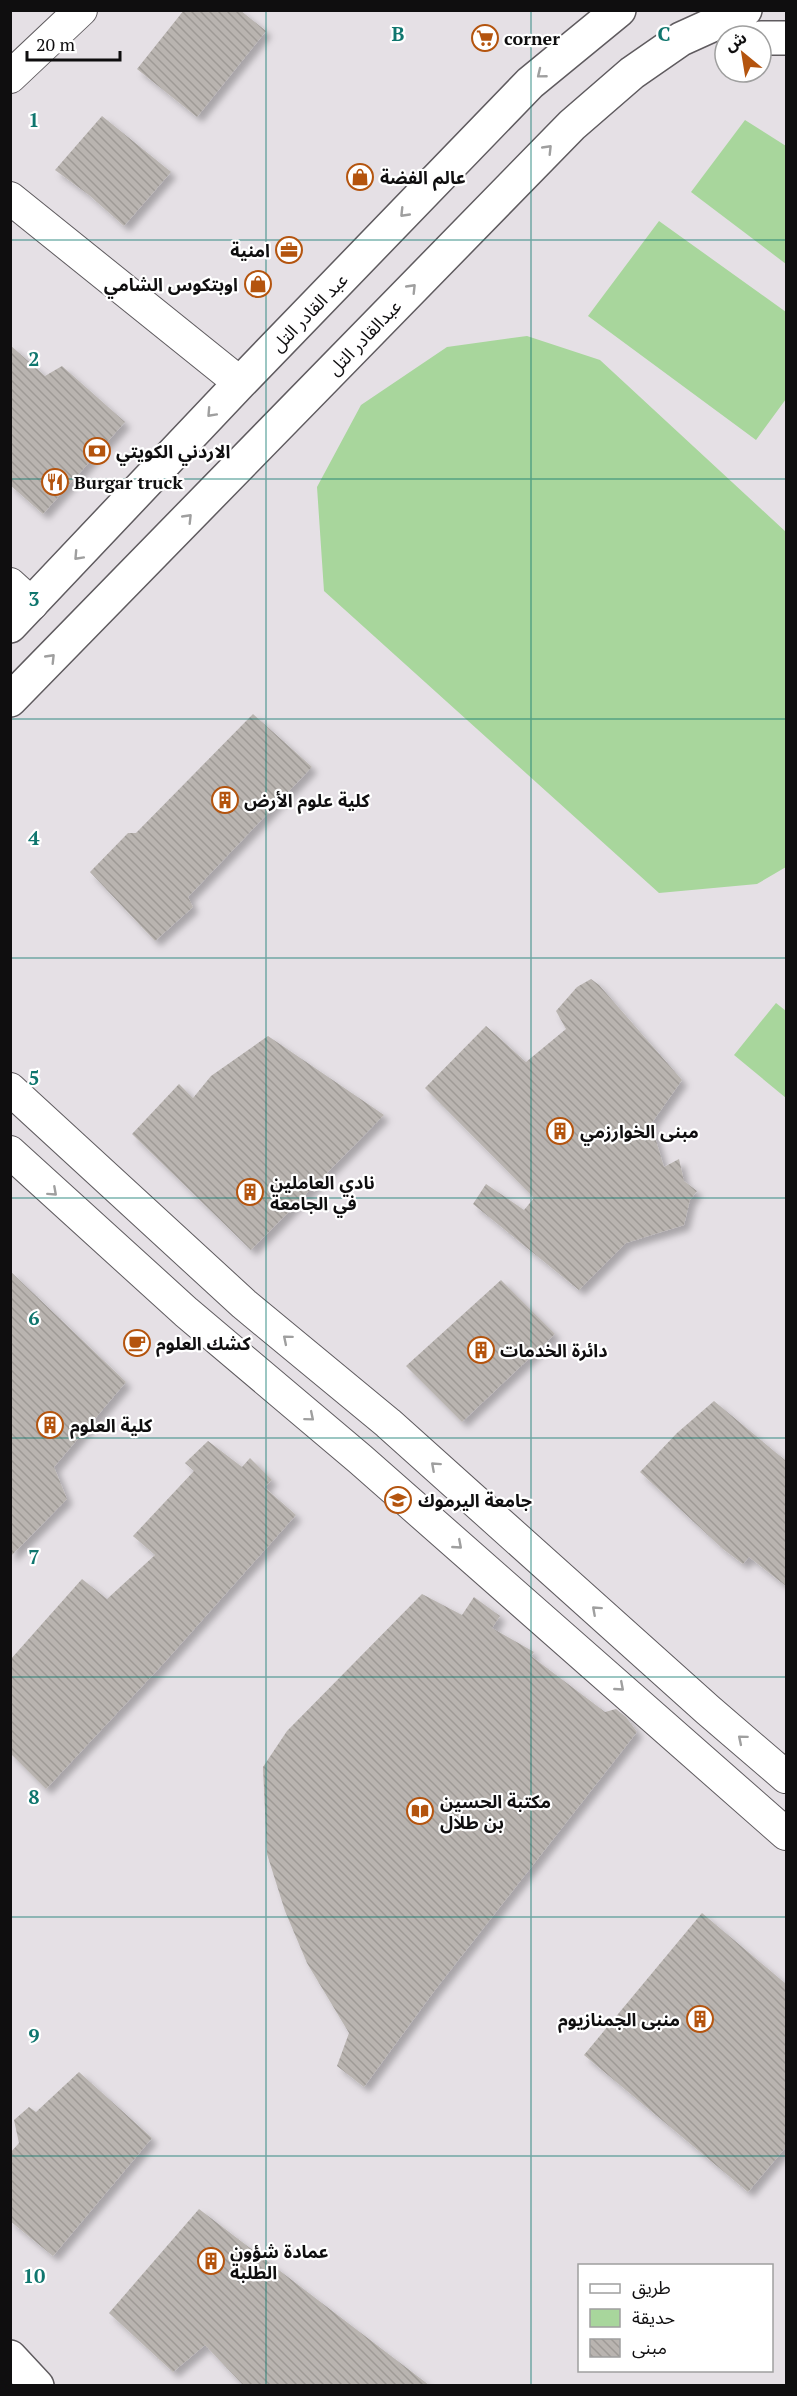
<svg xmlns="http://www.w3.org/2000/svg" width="797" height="2396" viewBox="0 0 797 2396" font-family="'PT Serif','Noto Sans Arabic',serif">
	<defs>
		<pattern id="building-back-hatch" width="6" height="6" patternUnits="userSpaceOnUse" patternTransform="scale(1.5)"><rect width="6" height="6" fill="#b9b4b0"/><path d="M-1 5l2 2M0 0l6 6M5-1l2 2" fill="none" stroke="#9e9a96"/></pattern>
		<filter id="shadow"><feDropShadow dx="5.5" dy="5.5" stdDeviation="3" flood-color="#0004"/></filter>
	</defs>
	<rect width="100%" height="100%" fill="#e5e0e5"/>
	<path fill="#a8d69c" d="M745,120L786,146V264L691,192Z
		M659,221L786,312V399L756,440L588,316Z
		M527,336L600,360L786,532V867L757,884L659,893L324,591L317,487L361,405L447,347Z
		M776,1003L786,1011V1098L734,1055Z"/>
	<path fill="url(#building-back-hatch)" filter="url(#shadow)" d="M184,10H240L266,31L197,117L137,69Z
		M102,116L171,172L124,226L89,195L55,170Z
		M10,345L45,376L62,366L125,422L43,514L10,485Z
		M253,714L312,767L188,897L193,907L155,941L90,872L128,833H136Z
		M591,979L599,985L682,1080L651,1124L664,1167L679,1159L684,1181L697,1191L690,1200L684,1225L626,1243L579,1290L473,1204L486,1184L524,1210L534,1198L425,1088L486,1026L526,1062L566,1029L556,1011L577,987Z
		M268,1036L384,1115L251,1250L132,1134L179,1084L193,1098L211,1076Z
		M10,1271L126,1382L54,1467L67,1499L10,1557Z
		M501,1280L555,1334L462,1422L406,1366Z
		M714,1401L786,1461V1586L749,1557L743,1564L723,1549L640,1472L677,1433Z
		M208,1441L242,1467L250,1458L272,1480L264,1487L296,1515L163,1664L46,1789L10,1753V1660L82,1579L107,1599L155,1555L133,1536L194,1471L185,1463Z
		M422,1594L462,1615L474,1597L500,1616L492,1628L534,1652L531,1656L605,1712L616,1709L626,1717L637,1732L435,1990L364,2087L337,2066L349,2033L307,1963L285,1911L267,1854L263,1767L287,1731Z
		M702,1913L786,1984V2147L748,2192L584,2055Z
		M79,2072L152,2138L53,2256L10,2221V2153L19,2143L14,2120L29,2107L36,2112Z
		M199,2209L429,2385H243L205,2345L173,2372L109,2313Z"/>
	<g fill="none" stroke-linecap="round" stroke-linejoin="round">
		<defs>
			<path id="minor" d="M10,77L81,10
				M10,198L240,383
				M10,584L32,604
				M10,1089L244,1304L388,1423L708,1710L786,1777
				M10,1152L186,1312L360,1459L786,1834"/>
			<path id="secondary" d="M761,38H786
				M10,626L240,383L530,83L619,10
				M10,700L572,125L632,73L681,39L745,10
				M10,2357L37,2386"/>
		</defs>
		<use href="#minor" stroke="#5f5b5f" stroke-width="34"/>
		<use href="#secondary" stroke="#5f5b5f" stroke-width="36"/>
		<use href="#minor" stroke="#fff" stroke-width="32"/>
		<use href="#secondary" stroke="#fff" stroke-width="33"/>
	</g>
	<defs><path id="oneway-chevron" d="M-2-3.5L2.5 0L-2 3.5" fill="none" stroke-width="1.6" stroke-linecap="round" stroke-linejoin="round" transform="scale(1.5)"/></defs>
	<g stroke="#9f9f9f">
		<use href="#oneway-chevron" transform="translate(541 74) rotate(141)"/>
		<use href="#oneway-chevron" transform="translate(548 149) rotate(-46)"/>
		<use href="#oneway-chevron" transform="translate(404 213) rotate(134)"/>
		<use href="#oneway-chevron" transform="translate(412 288) rotate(-46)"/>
		<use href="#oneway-chevron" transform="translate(211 413) rotate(133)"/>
		<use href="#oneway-chevron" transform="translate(188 518) rotate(-46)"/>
		<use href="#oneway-chevron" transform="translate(78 556) rotate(133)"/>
		<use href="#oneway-chevron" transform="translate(51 658) rotate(-46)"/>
		<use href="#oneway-chevron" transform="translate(53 1192) rotate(42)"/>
		<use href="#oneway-chevron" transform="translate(287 1339) rotate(-140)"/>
		<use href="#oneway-chevron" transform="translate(310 1417) rotate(40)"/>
		<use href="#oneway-chevron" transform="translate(435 1466) rotate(-138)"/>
		<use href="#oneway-chevron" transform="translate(458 1545) rotate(41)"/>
		<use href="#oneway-chevron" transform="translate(596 1610) rotate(-138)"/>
		<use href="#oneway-chevron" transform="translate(620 1687) rotate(41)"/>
		<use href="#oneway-chevron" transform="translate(742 1739) rotate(-140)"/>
	</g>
	<path fill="none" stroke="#0f766e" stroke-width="1.5" stroke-opacity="0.55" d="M266,10V2386M531,10V2386M10,240H786M10,479H786M10,719H786M10,958H786M10,1198H786M10,1438H786M10,1677H786M10,1917H786M10,2156H786"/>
	<defs>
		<symbol id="supermarket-ring" viewBox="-11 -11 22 22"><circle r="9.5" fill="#fff" stroke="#b4540e" stroke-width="1.5"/><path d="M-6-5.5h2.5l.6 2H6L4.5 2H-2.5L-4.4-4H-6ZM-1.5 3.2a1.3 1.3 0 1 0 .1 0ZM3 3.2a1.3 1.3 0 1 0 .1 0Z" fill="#b4540e"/></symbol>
		<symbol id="shop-ring" viewBox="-11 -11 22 22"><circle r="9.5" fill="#fff" stroke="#b4540e" stroke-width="1.5"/><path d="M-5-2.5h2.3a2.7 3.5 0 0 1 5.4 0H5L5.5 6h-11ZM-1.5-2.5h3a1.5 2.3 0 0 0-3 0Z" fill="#b4540e"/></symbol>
		<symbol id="office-ring" viewBox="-11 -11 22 22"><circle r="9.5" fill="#fff" stroke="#b4540e" stroke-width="1.5"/><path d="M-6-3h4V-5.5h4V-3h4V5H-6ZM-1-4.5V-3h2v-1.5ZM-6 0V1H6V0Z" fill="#b4540e"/></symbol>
		<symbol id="bank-ring" viewBox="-11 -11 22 22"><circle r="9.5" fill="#fff" stroke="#b4540e" stroke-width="1.5"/><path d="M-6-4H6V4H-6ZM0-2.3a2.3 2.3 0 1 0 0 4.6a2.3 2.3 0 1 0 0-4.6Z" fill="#b4540e"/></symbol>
		<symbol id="restaurant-ring" viewBox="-11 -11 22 22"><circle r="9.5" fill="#fff" stroke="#b4540e" stroke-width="1.5"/><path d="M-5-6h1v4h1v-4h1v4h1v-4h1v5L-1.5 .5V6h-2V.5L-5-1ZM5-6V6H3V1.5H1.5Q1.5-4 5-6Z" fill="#b4540e"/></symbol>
		<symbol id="building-ring" viewBox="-11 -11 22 22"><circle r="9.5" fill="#fff" stroke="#b4540e" stroke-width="1.5"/><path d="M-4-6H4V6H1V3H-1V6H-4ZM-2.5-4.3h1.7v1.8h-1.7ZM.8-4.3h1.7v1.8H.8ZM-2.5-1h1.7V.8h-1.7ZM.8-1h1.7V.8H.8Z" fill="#b4540e"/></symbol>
		<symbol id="cafe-ring" viewBox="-11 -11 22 22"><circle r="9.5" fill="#fff" stroke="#b4540e" stroke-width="1.5"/><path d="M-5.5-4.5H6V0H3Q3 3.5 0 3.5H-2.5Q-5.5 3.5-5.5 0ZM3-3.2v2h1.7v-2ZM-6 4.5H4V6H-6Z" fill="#b4540e"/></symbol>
		<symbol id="university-ring" viewBox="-11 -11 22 22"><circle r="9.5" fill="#fff" stroke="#b4540e" stroke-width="1.5"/><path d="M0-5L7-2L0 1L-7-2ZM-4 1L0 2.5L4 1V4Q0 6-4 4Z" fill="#b4540e"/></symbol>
		<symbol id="library-ring" viewBox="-11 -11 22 22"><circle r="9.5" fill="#fff" stroke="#b4540e" stroke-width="1.5"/><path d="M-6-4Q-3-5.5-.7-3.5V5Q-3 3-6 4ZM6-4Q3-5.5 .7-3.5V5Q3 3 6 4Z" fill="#b4540e"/></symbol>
	</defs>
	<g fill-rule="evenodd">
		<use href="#supermarket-ring" x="470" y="23" width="30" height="30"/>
		<use href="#shop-ring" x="345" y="162" width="30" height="30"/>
		<use href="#office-ring" x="274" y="235" width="30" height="30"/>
		<use href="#shop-ring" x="243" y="269" width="30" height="30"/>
		<use href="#bank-ring" x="82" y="436" width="30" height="30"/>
		<use href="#restaurant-ring" x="40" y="467" width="30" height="30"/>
		<use href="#building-ring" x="210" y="785" width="30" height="30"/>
		<use href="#building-ring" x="545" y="1116" width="30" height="30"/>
		<use href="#building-ring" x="235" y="1177" width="30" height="30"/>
		<use href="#cafe-ring" x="122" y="1328" width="30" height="30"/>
		<use href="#building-ring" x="466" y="1335" width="30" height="30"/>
		<use href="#building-ring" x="35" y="1410" width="30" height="30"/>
		<use href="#university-ring" x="383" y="1485" width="30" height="30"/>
		<use href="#library-ring" x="405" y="1796" width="30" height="30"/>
		<use href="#building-ring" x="685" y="2004" width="30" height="30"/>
		<use href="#building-ring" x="196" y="2246" width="30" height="30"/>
	</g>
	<g text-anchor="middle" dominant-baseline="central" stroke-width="4.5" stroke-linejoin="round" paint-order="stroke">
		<g font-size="18" font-weight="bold" fill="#0f0e0f" stroke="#fff" text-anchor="start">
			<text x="504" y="38">corner</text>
			<text x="380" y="177">عالم الفضة</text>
			<text x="270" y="250" text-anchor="end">امنية</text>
			<text x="238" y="284" text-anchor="end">اوبتكوس الشامي</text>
			<text x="116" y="451">الاردني الكويتي</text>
			<text x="74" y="482">Burgar truck</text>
			<text x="244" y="800">كلية علوم الأرض</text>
			<text x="580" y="1131">مبنى الخوارزمي</text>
			<text x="270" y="1182">نادي العاملين<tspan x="270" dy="21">في الجامعة</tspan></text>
			<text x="156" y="1343">كشك العلوم</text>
			<text x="500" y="1350">دائرة الخدمات</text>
			<text x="70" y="1425">كلية العلوم</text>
			<text x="418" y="1500">جامعة اليرموك</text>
			<text x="440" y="1801">مكتبة الحسين<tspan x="440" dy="21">بن طلال</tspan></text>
			<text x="680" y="2019" text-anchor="end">منبى الجمنازيوم</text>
			<text x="230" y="2251">عمادة شؤون<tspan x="230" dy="21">الطلبة</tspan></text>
		</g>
		<g font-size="18" fill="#0f0e0f" stroke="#fff">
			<text transform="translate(309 312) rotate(-46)">عبد القادر التل</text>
			<text transform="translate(364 337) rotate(-46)">عبدالقادر التل</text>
		</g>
	</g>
	<g font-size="20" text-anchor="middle" font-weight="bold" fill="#0f766e" stroke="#fff" stroke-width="4.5" stroke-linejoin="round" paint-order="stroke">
		<text x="398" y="41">B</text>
		<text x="664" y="41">C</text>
		<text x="34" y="127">1</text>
		<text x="34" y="366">2</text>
		<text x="34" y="606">3</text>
		<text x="34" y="845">4</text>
		<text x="34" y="1085">5</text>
		<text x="34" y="1325">6</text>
		<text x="34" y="1564">7</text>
		<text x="34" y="1804">8</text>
		<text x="34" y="2043">9</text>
		<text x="34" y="2283">10</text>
	</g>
	<rect width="797" height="2396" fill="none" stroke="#0f0e0f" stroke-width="24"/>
	<rect x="578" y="2264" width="195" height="108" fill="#ffffff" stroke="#9f9f9f" stroke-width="1.5"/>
	<rect x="590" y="2284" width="30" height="9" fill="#ffffff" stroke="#9f9f9f" stroke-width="1.5"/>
	<text x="632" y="2294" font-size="18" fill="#0f0e0f">طريق</text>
	<rect x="590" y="2309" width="30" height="18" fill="#a8d69c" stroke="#9f9f9f" stroke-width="1.5"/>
	<text x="632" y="2324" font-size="18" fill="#0f0e0f">حديقة</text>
	<rect x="590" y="2339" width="30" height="18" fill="url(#building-back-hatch)" stroke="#9f9f9f" stroke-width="1.5"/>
	<text x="632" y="2354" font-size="18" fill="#0f0e0f">مبنى</text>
	<g transform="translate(743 54) rotate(330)"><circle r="28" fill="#ffffff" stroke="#9f9f9f" stroke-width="1.5"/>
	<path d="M0-4.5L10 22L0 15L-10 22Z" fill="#b4540e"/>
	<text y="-9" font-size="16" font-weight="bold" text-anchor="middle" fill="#0f0e0f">ش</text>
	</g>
	<path d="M27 51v9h93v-9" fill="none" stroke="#0f0e0f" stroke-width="3"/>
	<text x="36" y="51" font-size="18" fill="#0f0e0f" stroke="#ffffff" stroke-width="4.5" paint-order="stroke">20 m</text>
</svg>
